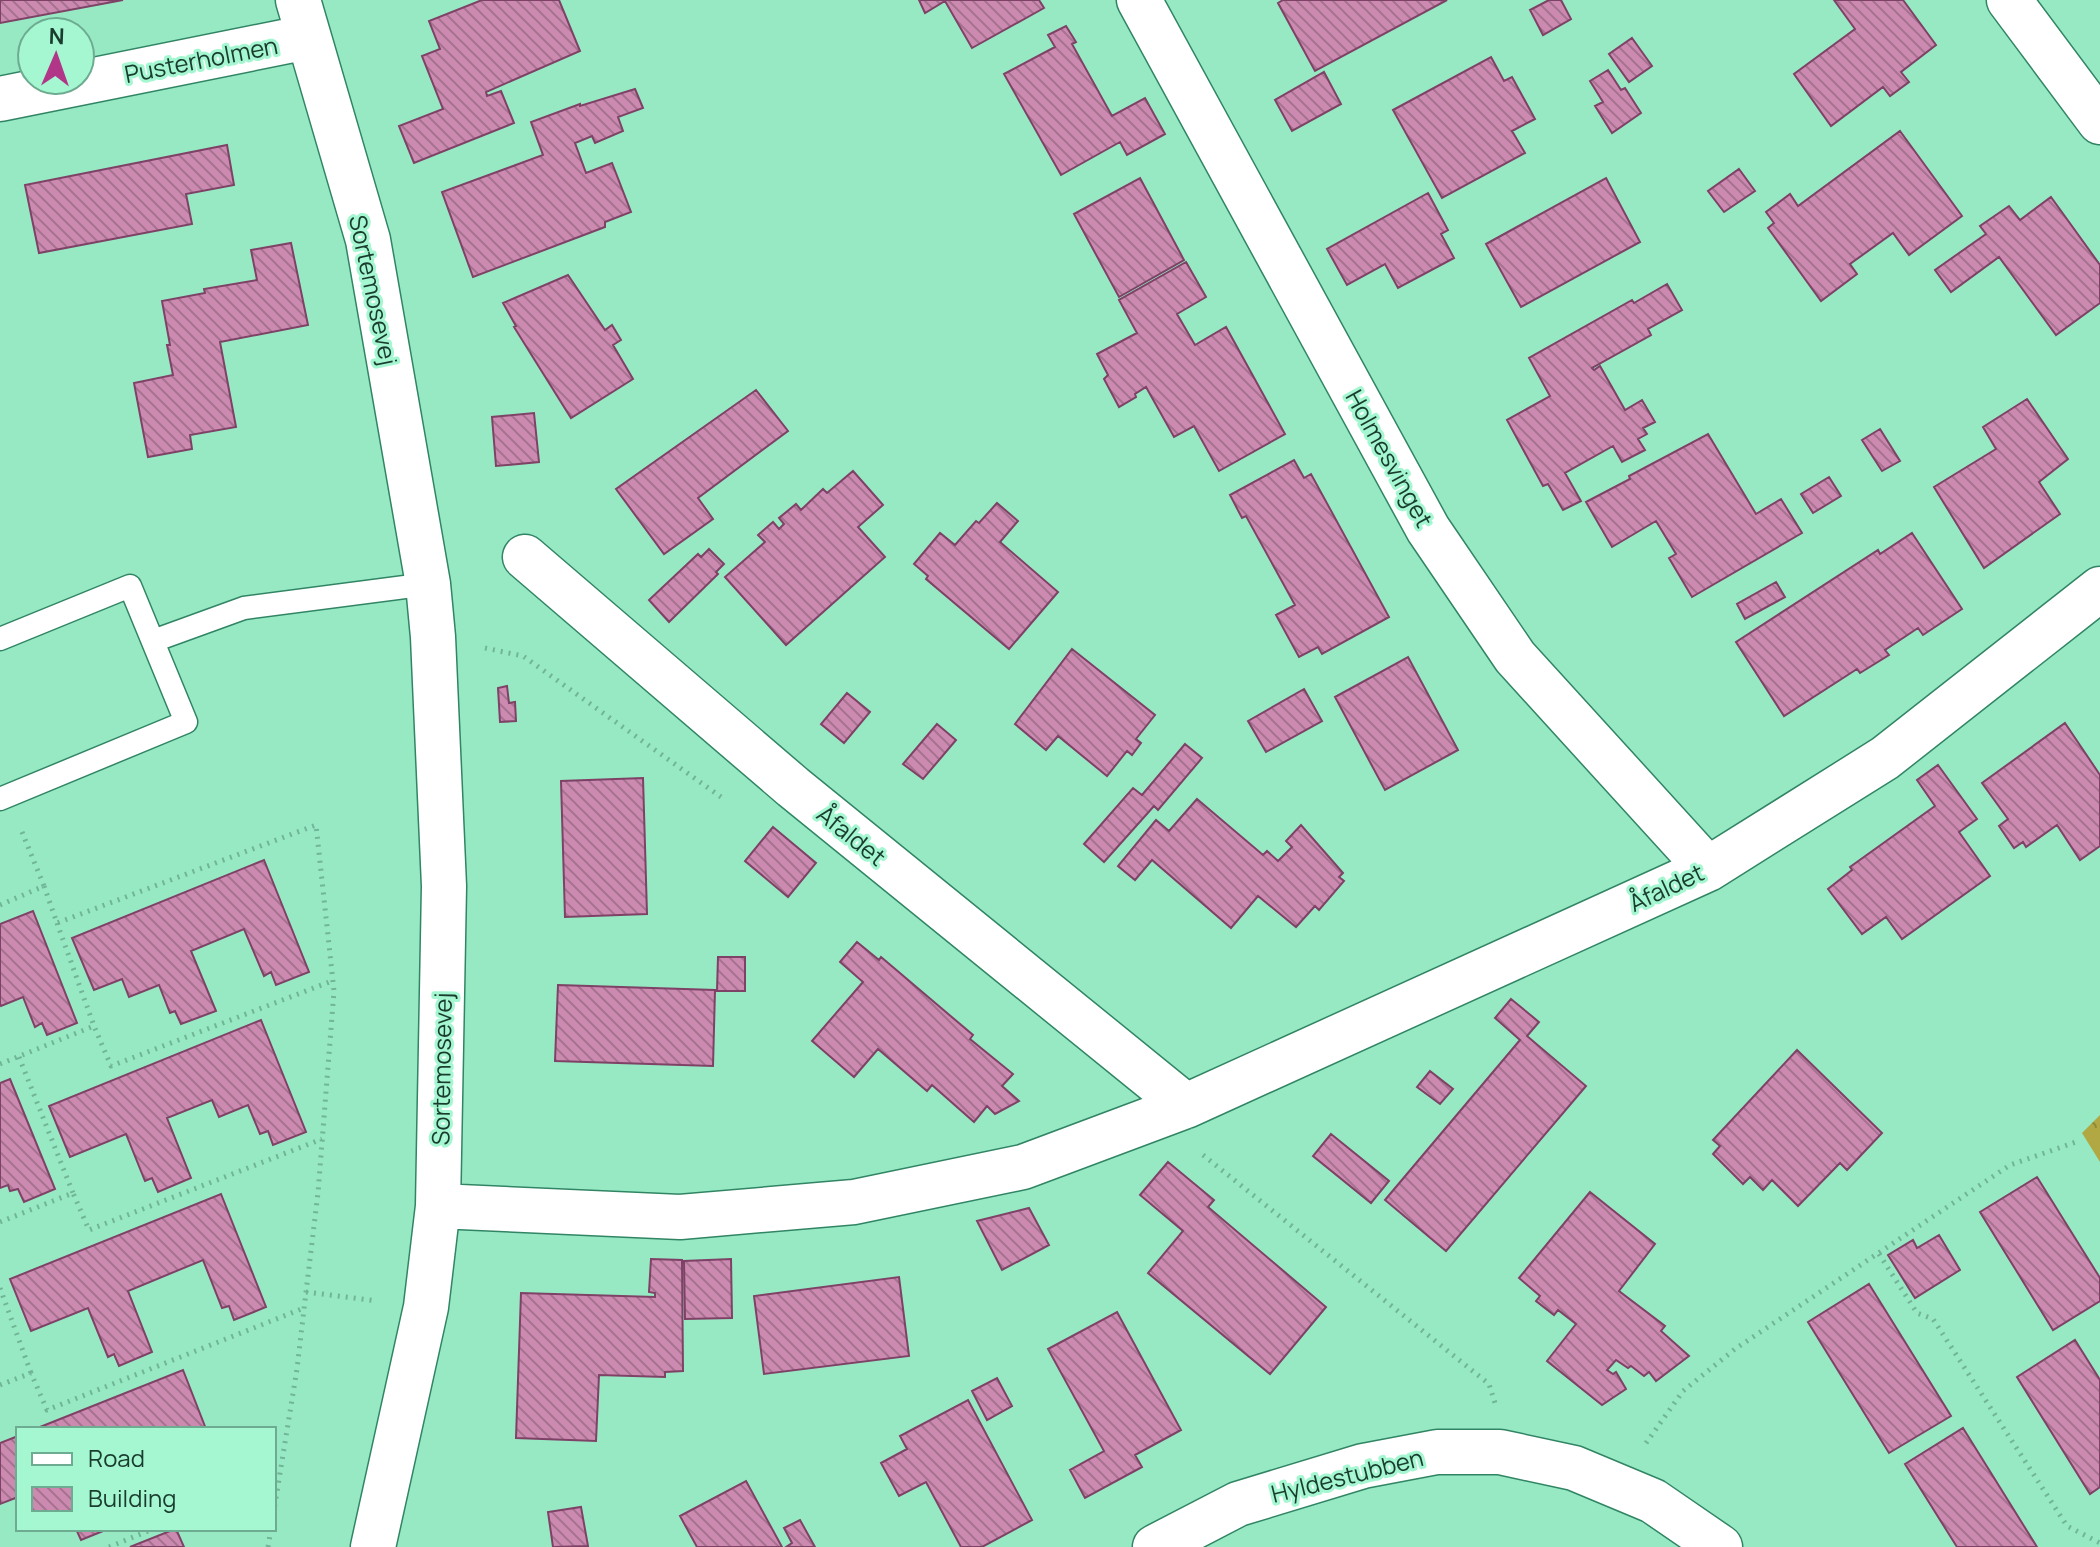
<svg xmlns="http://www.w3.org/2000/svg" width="2100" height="1547" viewBox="0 0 2100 1547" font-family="Manrope,sans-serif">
	<defs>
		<pattern id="park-crowns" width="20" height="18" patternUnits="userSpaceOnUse" patternTransform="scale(2)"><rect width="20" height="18" fill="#b1a843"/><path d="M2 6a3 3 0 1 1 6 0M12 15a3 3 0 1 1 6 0" fill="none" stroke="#8f8a38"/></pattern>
		<pattern id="building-back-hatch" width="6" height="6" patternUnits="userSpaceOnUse" patternTransform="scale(2)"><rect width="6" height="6" fill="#cd8ab1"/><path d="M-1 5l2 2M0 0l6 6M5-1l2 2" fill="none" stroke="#a67290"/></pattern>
	</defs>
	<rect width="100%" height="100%" fill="#97e9c4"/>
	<path fill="url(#park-crowns)" d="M2100,1115V1162L2082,1133Z"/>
	<path fill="url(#building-back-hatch)" stroke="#7e4266" stroke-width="2" d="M0,0H123L0,23Z
		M482,0H559L580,51L486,92L487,96L501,91L514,123L414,163L399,126L443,109L422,56L440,49L429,21Z
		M919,0H1039L1044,8L972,48L945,1L925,13Z
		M1283,0H1447L1315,71L1278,3Z
		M1549,0H1561L1571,19L1543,35L1530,10Z
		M1834,0H1903L1936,45L1901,72L1909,82L1890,96L1883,87L1831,126L1794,74L1855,29Z
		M1066,26L1076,42L1072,44L1112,116L1145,98L1165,134L1127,155L1120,142L1061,175L1004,74L1055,47L1048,35Z
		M1632,38L1652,66L1629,82L1609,54Z
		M1491,57L1504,81L1512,77L1535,119L1512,131L1525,153L1442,198L1393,110Z
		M1608,70L1621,90L1625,88L1641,113L1612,133L1595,106L1603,102L1590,81Z
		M1324,72L1341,104L1292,131L1275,100Z
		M635,89L643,108L618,117L623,131L595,143L592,136L575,143L586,173L612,163L631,212L605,222V227L473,277L442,192L543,155L531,122L580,104V106Z
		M1900,131L1962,216L1909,255L1893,233L1850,264L1857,274L1821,301L1768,228L1774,223L1766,212L1790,194L1798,206Z
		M227,145L234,185L186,194L192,224L39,253L25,185Z
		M1739,169L1755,191L1724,212L1708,191Z
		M1140,178L1184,260L1119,297L1074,214Z
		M1606,178L1640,242L1521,307L1486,244Z
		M1428,193L1448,230L1441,234L1454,258L1398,288L1385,264L1347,285L1327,249Z
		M2051,197L2100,265V303L2056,335L1999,257L1951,292L1935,270L1986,234L1980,226L2009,206L2020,220Z
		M291,243L308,325L220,342L236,427L190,435L192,449L148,457L134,383L173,375L167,345H170L162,301L205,293L204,289L257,280L251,250Z
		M1186,262L1206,297L1177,314L1195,345L1226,327L1285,434L1219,471L1194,426L1174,437L1146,387L1135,394L1136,397L1119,407L1104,379L1108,375L1097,354L1137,333L1119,300Z
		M568,275L605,330L612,325L621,340L613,345L633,379L571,418L514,327L516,326L503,303Z
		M1667,284L1682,310L1648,329L1651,335L1592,368L1594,370L1600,366L1625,410L1642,400L1655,422L1643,428L1647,434L1638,439L1645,450L1622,462L1613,446L1565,473L1581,501L1563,510L1548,484L1543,486L1507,420L1550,396L1529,358L1632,300L1634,303Z
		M756,390L788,431L698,498L713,519L664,554L616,489Z
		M2027,399L2068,459L2039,482L2060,514L1984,568L1934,487L1996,449L1983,427Z
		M534,413L539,462L496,466L492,417Z
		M1880,429L1900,461L1882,471L1862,440Z
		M1708,434L1756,514L1781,499L1802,533L1692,597L1669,558L1676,554L1656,521L1612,547L1586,502L1630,479L1629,476Z
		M1294,460L1304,478L1311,474L1389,617L1322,654L1318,647L1299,657L1276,615L1295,605L1246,516L1242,518L1230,495Z
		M853,471L883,505L858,527L885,557L786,645L725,577L765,542L758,535L773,522L779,529L784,524L779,518L796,504L801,510L823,489L827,493Z
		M1829,477L1841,496L1813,513L1801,494Z
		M997,503L1018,521L1000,542L1058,592L1009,649L926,579L928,576L914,564L940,533L955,545L976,521L979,523Z
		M1912,533L1962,609L1923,635L1918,628L1885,650L1889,655L1860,673L1857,669L1784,716L1736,642L1878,550L1880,554Z
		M709,549L724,564L716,572L718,574L669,622L649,600L698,554L701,557Z
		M1776,582L1785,597L1745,619L1737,604Z
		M1072,649L1155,715L1136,739L1141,743L1132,755L1127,751L1107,776L1058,736L1046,750L1015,724Z
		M1408,657L1458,750L1385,790L1335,697Z
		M507,686L509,703L515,702L516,721L500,722L498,688Z
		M1304,689L1322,721L1266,752L1248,721Z
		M847,693L870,712L844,743L821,724Z
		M2065,723L2100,775V846L2080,860L2057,825L2026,847L2023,842L2014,848L1999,826L2008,819L1982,783Z
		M937,724L956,740L923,779L903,764Z
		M1185,744L1202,758L1158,810L1154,806L1104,862L1084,844L1133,788L1142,795Z
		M1938,765L1977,819L1959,832L1990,876L1902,939L1886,917L1862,934L1828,889L1852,870L1850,867L1935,806L1917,780Z
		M643,778L647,914L565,917L561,781Z
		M1197,799L1263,855L1267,851L1278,861L1292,847L1286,841L1301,825L1343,873L1339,877L1344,881L1319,910L1315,906L1296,927L1258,896L1231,928L1152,860L1135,880L1118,866L1156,820L1169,831Z
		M773,827L816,863L788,897L745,861Z
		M264,860L309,972L276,985L271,972L264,976L244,929L191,951L216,1011L181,1024L175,1011L170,1013L159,985L129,997L122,979L94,990L72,938Z
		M33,911L77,1023L47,1035L42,1023L35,1027L23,997L1,1006L0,1004V924Z
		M857,942L879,960L881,957L973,1035L970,1039L1013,1074L1002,1086L1019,1101L995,1114L987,1106L974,1122L932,1085L927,1091L878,1049L854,1077L812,1041L863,982L840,962Z
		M718,957H745V991H717Z
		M558,985L715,990L713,1066L555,1061Z
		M1511,999L1539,1022L1527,1036L1586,1086L1446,1251L1385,1200L1520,1040L1495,1018Z
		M261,1020L306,1132L273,1145L268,1131L260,1134L248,1105L219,1117L212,1100L167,1118L191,1178L158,1192L152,1178L145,1181L126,1134L70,1157L49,1106Z
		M1797,1050L1882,1133L1847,1170L1840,1163L1798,1206L1772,1180L1763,1190L1750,1177L1743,1184L1713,1154L1720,1146L1713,1140Z
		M1430,1071L1453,1089L1440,1104L1417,1087Z
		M10,1079L55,1189L24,1202L18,1189L10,1191L8,1185L0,1188V1083Z
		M1331,1134L1389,1181L1371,1203L1313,1156Z
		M1168,1162L1214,1200L1208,1207L1326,1307L1270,1374L1148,1273L1183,1231L1140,1195Z
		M2037,1177L2100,1278V1301L2053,1330L1980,1212Z
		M1590,1192L1655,1244L1619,1291L1665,1326L1661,1331L1689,1356L1656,1381L1649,1372L1644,1376L1631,1366L1628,1368L1616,1360L1607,1370L1613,1374L1616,1372L1626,1389L1602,1405L1547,1361L1576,1324L1558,1310L1554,1315L1536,1301L1540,1296L1519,1278Z
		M221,1194L266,1307L234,1320L229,1306L222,1308L203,1260L128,1291L152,1352L119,1366L114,1354L108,1357L88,1308L31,1331L10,1279Z
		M1029,1208L1049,1245L1002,1270L977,1221Z
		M1939,1235L1960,1270L1915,1298L1888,1255L1913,1240L1917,1248Z
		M651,1259L682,1260L683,1371L665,1372V1377L599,1375L596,1441L516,1438L521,1293L655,1297V1293L649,1292Z
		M731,1259L732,1318L685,1319L684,1261Z
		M899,1277L909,1356L764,1374L754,1296Z
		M1869,1284L1951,1416L1889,1453L1808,1322Z
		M1117,1312L1181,1430L1135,1455L1142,1467L1085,1498L1070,1470L1104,1451L1048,1349Z
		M2075,1340L2100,1380V1487L2090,1494L2017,1377Z
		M183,1370L206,1429H35Z
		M997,1378L1012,1406L987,1420L972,1391Z
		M968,1400L1032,1520L982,1547H961L926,1482L899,1496L881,1463L907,1449L900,1436Z
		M1963,1428L2037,1547H1957L1905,1464Z
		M18,1436V1497L0,1504V1443Z
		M746,1481L782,1547H697L680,1516Z
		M581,1507L588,1546L553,1547L548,1512Z
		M800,1520L815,1547H786L792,1543L784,1528Z
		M76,1529H108L81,1540Z
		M176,1529L184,1547H130L175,1529Z"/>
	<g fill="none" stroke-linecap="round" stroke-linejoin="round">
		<defs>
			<path id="service" d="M0,639L130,586L186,722L0,799
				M153,641L244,608L428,584"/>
			<path id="minor" d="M298,0L368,240L428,584L433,637L444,886L438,1206L426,1307L373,1547
				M1139,0L1428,529L1515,657L1708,869
				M2009,0L2100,122
				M0,99L308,37
				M525,557L793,787L1186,1106
				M438,1206L680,1217L854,1202L1023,1167L1186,1106L1708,869L1885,758L2100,589
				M1155,1547L1238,1504L1363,1466L1437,1452H1500L1574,1468L1653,1501L1720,1547"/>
		</defs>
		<use href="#service" stroke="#318564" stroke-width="25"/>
		<use href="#minor" stroke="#318564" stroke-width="47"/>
		<path stroke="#71b597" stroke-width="5" stroke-dasharray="2 6" stroke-linecap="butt" d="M485,648L523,656L721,797
			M22,832L44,886
			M0,905L44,886L57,923L316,825L334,991L318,1193L306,1292L297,1369L274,1510
			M57,923L94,1026
			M19,1057L73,1193
			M0,1064L94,1026L111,1066L332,981
			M1203,1155L1489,1384L1495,1403
			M0,1222L73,1193L89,1230L322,1139
			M1879,1254L1917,1313L1933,1319L2067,1526L2100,1543
			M0,1288L31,1373
			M306,1292L377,1301
			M0,1385L31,1373L47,1410L304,1308
			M1646,1443L1683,1391L1735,1349L2010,1165L2076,1142
			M109,1547L153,1529
			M268,1547L271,1529"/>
		<use href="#service" stroke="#fff" stroke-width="22"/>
		<use href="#minor" stroke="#fff" stroke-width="44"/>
	</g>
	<g text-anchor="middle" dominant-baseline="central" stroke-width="6" stroke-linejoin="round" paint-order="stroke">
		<g font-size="24" fill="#1a3c2e" stroke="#a4f7d1">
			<text transform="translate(201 59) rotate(-11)">Pusterholmen</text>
			<text transform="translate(374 290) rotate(78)">Sortemosevej</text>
			<text transform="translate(1390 458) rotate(61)">Holmesvinget</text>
			<text transform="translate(852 835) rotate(39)">Åfaldet</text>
			<text transform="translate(1666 887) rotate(-25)">Åfaldet</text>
			<text transform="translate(441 1069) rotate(-89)">Sortemosevej</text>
			<text transform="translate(1347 1475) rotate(-14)">Hyldestubben</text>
		</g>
	</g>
	<rect x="16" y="1427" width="260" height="104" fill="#a4f7d1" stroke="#6dac90" stroke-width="2"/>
	<rect x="32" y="1453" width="40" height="12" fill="#ffffff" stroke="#6dac90" stroke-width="2"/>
	<text x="88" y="1467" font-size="24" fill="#1a3c2e">Road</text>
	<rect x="32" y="1487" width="40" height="24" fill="url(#building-back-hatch)" stroke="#6dac90" stroke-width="2"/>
	<text x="88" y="1507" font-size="24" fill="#1a3c2e">Building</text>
	<g transform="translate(56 56) rotate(2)"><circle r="38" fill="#a4f7d1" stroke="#6dac90" stroke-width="2"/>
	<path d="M0-6L14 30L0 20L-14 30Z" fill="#b23688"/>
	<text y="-12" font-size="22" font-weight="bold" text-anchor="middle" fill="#1a3c2e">N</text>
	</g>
</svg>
